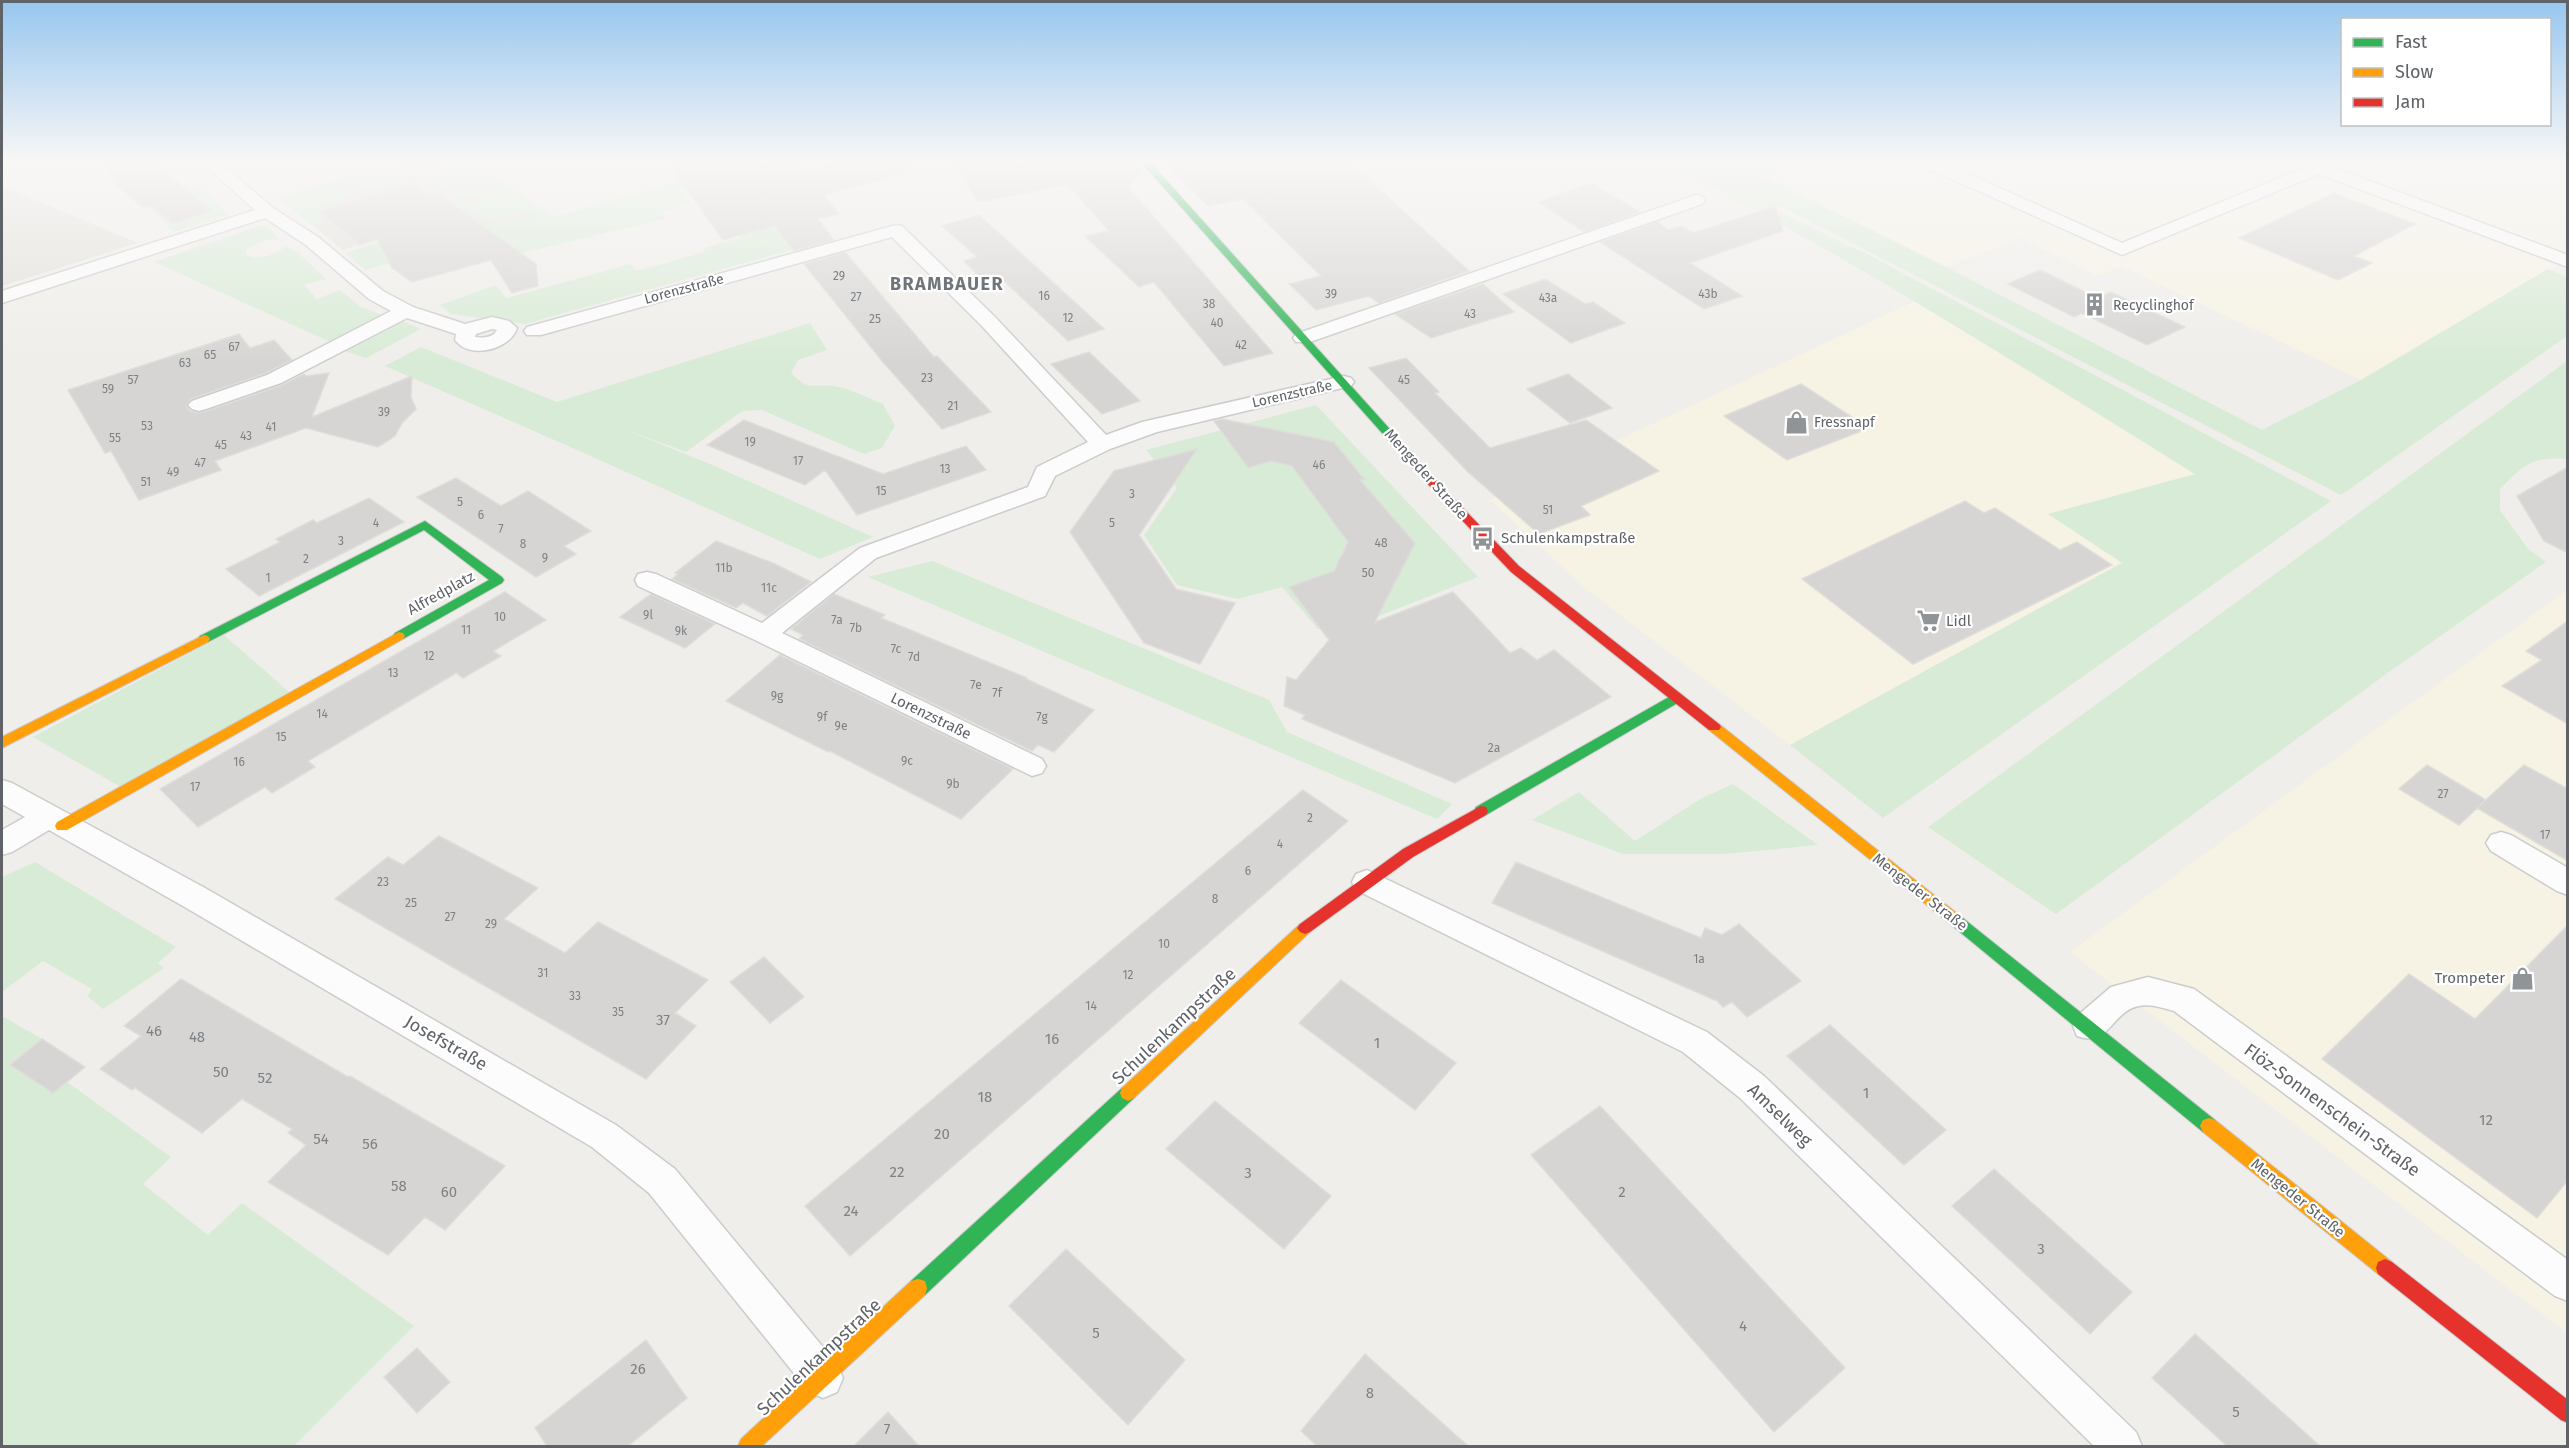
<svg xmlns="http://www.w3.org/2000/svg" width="2569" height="1448" viewBox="0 0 2569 1448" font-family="'Fira Sans',sans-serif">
	<rect width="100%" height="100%" fill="#efeeea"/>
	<path fill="#f7f3e4" d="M1801,162H2567V260L2361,380L2121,266L2098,276L2020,238L1946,267L1763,176Z
		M1915,301L2196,475L2049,514L2122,562L1790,745L1585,588L1490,500Z
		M2567,590V1333L2070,952Z"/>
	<path fill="#e2e0da" d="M393,162H474L553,217L399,261L376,239L343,250L279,198Z
		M2,186L138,243L2,286Z"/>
	<path fill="#d8ebd6" d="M393,162H403L383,171L384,175L409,179L407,182L383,190L358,189L344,194L341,201L313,211L325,220L312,225L279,198Z
		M442,162H474L553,217L718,170L726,178L683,190L690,203L663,211L664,219L501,258L390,263L365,270L345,253L378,242L424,246L492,223L533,217L532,212L492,221C481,215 468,211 458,204L476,202L494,195L484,190L459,199L450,188L439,186L424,178C434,176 442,173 442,162Z
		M1664,162H1801L1763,176L1946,267L2262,430L2361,380L2548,269L2567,277V336L2341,495L1780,206H1765L1867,254L2331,501L1883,818L1790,745L2122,563L2048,514L2195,474C2021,366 1847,255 1664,162Z
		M196,184L229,215L173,232L151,209L212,211L191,193L179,197L173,192Z
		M775,223L795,249L525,324L451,314L440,305L496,285L506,298L631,264L636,271L705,252L704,248L742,237L740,232Z
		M261,225H267L280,240C268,239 255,242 246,250V255C259,260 275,256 285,246L297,252L326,279L304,285L317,299L340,290L361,307L385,316L335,344L154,262Z
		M400,320L421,329L366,358L345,351Z
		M810,323L827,350L798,360L791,373C808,391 811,384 833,386C849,388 868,398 883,404L895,426L882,448L864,454L762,410L742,411L686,452L624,429L717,467L873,537L820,559L575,449L385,366L421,347L557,402Z
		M2567,361V459C2533,456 2523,465 2500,489V510L2528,549L2546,562L2389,672L2056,914L1928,827Z
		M1316,405L1478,577L1351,627L1318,629L1282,587L1238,599L1177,585L1144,535L1177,488L1146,450Z
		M932,561L1269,700L1287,732L1452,804L1437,819L868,577Z
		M224,635L289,692L121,787L33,737Z
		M1733,784L1818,845L1724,854H1623L1532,820L1579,792L1635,841L1702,798Z
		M35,862L176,947L158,963L164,968L103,1009L87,996L92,989L43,961L2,992V877Z
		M2,1016L42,1039L10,1065L53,1092L67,1082L171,1157L143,1184L208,1235L242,1203L414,1326L294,1446H2Z"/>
	<path fill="#d6d5d3" stroke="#deddd9" stroke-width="1.5" d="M97,162H153L212,211L172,224L151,206L143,208L112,181L116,180Z
		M667,162H794L802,171L838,162H909L911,172L823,195L840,214L818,219L834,240L794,251L775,226L723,240Z
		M952,162H1133L1142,173L1128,187L1273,353L1224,366L1154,282L1139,287L1085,236L1109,231L1068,185L978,202Z
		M1163,162H1350L1469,271L1379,303L1369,296L1316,310L1289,284L1321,276L1243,199L1208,206Z
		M413,183L429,195L437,193L536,264L538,286L512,293L491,260L412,282L392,268L377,239L360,245L319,211Z
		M1591,183L1640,212L1584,232L1538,202Z
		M2334,193L2415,224L2354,256L2372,263L2338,280L2239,238Z
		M1775,206L1783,231L1690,263L1742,296L1704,309L1600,242L1657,222L1669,230L1681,226L1694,233Z
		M979,215L1056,285L1104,329L1068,341L1003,280L987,284L964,261L977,257L942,226Z
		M845,252L934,357L937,356L991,412L942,429L882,361L804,264Z
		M2040,270L2097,298L2111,292L2185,327L2147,345L2082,313L2074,317L2008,284Z
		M1545,279L1585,304L1593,302L1625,323L1571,343L1503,294Z
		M1483,284L1514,312L1431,338L1395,314Z
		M239,334L250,348L274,340L292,360L266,373L191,399L186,405L190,411L198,413L207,411L282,385L304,374L307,376L329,373L312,417L412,376L411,397L416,409L402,423L395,436L378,447L306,428L215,461L221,470L139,500L111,451L105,453L68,390Z
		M1089,352L1113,375L1140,401L1102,414L1051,364Z
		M1406,358L1439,392L1435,393L1490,448L1586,420L1659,471L1581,506L1590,515L1539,534L1468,472L1369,368Z
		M1568,374L1612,408L1570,423L1527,389Z
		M1801,384L1869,428L1787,460L1724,416Z
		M1222,419L1334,442L1364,479L1360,480L1415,543L1375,622L1453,592L1510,653L1521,648L1537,660L1554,650L1611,697L1455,783L1302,719L1305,715L1284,706L1287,677L1296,680L1329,640L1289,587L1334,571L1348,542L1292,466L1271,461L1248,468L1214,421Z
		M744,420L883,474L966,446L986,470L857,515L825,470L805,485L707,445Z
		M1197,449L1139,535L1176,589L1235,603L1200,664L1144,643L1070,532L1114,471Z
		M2568,467V553L2544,541L2517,496Z
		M456,478L501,506L528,491L591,531L564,546L576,554L536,577L417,497Z
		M369,498L404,522L259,596L226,569L280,542L276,539L313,520L317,523Z
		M1965,501L1984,513L1995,508L2060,550L2077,542L2112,565L1913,664L1802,579Z
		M716,541L775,564L811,582L767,616L743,603L736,608L672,579L678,574L675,573Z
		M505,592L546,620L493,651L501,656L463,678L456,673L308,761L315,767L272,793L265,787L198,827L160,789Z
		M651,594L715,624L685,648L620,617Z
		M834,594L885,615L881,618L1027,678L1026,679L1094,710L1054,752L1038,745L1032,751L799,639L803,635L791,629Z
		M2568,621V724L2502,686L2542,660L2526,651Z
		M780,655L1013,769L961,819L830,751L828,752L726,701Z
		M2427,765L2486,800L2459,825L2399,789Z
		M2524,765L2568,789V861L2477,808Z
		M1303,790L1348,821L850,1256L805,1206Z
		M439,836L538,888L504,919L565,953L598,922L708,980L675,1013L696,1026L646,1079L335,899L388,857L403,865Z
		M1516,862L1701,938L1705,928L1722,935L1739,924L1801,981L1747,1017L1732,1002L1723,1007L1717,1001L1492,903Z
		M2568,925V1180L2537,1218L2322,1059L2409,974L2475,1019Z
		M764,957L804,997L770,1023L730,982Z
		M181,979L348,1077L350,1076L505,1166L445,1230L425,1217L388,1255L368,1243L268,1182L306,1145L288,1133L292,1129L242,1099L202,1133L135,1088L132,1090L100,1069L141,1036L124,1026Z
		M1341,980L1456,1063L1415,1110L1299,1023Z
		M1830,1025L1946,1130L1904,1165L1787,1056Z
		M42,1039L85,1067L53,1093L10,1065Z
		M1215,1101L1331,1196L1284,1249L1166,1149Z
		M1600,1106L1845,1368L1774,1432L1531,1155Z
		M1994,1169L2132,1292L2090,1334L1952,1206Z
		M1066,1249L1185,1360L1128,1425L1009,1306Z
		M2195,1334L2320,1446H2227L2152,1378Z
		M646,1340L687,1398L628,1446H547L535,1428Z
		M417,1348L450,1382L417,1413L384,1377Z
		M1365,1354L1468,1446H1317L1301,1431Z
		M888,1412L919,1446H854Z"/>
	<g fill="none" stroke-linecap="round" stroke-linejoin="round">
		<defs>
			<path id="street" d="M201,162H219L273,208L318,237L383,291L413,307L465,324L492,317L509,321L517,328C510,350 469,360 455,340L456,334L407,318L281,383L206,409L199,411L192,409L188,405L192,401L267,375L391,311L369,299L306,245L265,218L2,303V291L255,210ZM492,329L497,330C493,338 483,338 475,337L476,334Z
				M1920,162H1942L2122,243L2304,168L2295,162H2319L2568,255V267L2319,174L2122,255L1922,166Z
				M1696,195L1702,196L1705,200L1702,204L1310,342H1296L1293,338L1296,334Z
				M896,225L902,226L995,317L1106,435L1142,422L1344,376L1351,378L1354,382L1351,386L1157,432L1110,449L1055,476L1045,496L876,558L782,633L1042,759L1046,766L1042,773L1032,776L755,640L638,586L635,580L638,574L647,572L656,574L762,623L860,548L1028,487L1037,467L1088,442L981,325L892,237L541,335H527L524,331L527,327Z
				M2,780L12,783L205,888L616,1125L675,1169L837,1364L843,1378L837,1392L823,1398L809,1392L649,1193L592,1147L183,906L49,830L12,852L2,855V830L25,817L2,804Z
				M2501,832L2511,835L2568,868V895L2557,891L2491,851L2486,843L2491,835Z
				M1367,870L1707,1032L1764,1076L2136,1432L2142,1446H2094L1740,1098L1683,1052L1356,890L1352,882L1356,874Z
				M2148,977L2194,989L2568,1260V1301L2555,1296L2174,1011C2160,1007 2146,1002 2132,1008C2110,1018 2107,1047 2077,1036L2073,1026L2077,1016L2111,987Z"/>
			<path id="fast" d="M1141,162H1150L1431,475V479H1423Z
				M425,521L502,577L504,580L502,583L403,639H395L393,636L395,633L489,580L424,530L208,642H200L198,639L200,636Z
				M1676,693L1681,695L1683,698L1681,701L1486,815H1476L1474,811L1476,807Z
				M1954,913L1959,915L2215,1120L2218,1126L2215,1132L2209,1134L2203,1132L1949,923L1946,919L1949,915Z
				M1128,1085L1134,1088L1136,1093L1134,1098L925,1295L918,1297L911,1295L909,1288L911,1281L1122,1088Z"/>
			<path id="slow" d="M399,632L403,633L405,636L403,639L67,830H57L55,826L57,822Z
				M204,635L208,636L210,639L208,642L2,748V737Z
				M1714,722L1719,724L1959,915L1962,919L1959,923L1954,925L1949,923L1709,730L1707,727Z
				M1305,922L1310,924L1313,928L1310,932L1134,1098L1128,1101L1122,1098L1120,1093L1122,1088L1300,924Z
				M2209,1118L2215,1120L2392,1262L2394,1268L2392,1274L2385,1277L2378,1274L2203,1132L2200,1126L2203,1120Z
				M918,1279L925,1281L927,1288L925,1295L762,1446H738L741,1439L911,1281Z"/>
			<path id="jam" d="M1427,474L1431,475L1519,566L1719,724L1721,727L1719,730H1709L1511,572L1423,479L1421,477Z
				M1481,806L1486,807L1488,811L1486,815L1413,857L1310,932L1305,934L1300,932L1297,928L1300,924L1403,849Z
				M2385,1259L2392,1262L2568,1400V1423L2561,1420L2378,1274L2376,1268L2378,1262Z"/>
		</defs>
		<use href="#street" stroke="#cbcccc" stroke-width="3"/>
		<use href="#fast" stroke="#cacacb" stroke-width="2"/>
		<use href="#slow" stroke="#cacacb" stroke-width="2"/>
		<use href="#jam" stroke="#cacacb" stroke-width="2"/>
		<use href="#street" fill="#fdfcfc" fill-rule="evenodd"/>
		<use href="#fast" fill="#30b455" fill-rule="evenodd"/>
		<use href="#slow" fill="#ff9f0a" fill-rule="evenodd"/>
		<use href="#jam" fill="#e5322d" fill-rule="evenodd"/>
	</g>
	<linearGradient id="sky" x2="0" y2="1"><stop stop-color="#97c6ef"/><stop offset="0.44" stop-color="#f8f7f6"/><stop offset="1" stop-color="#f8f7f6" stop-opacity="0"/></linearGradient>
	<rect width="2569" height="365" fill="url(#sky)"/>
	<defs>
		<symbol id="building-bare" viewBox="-9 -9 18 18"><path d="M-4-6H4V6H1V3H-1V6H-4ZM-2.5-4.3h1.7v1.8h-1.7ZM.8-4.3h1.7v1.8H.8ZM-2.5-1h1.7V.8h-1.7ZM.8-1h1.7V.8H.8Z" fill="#919496" stroke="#fff" stroke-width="2.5" paint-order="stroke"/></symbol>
		<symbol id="shop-bare" viewBox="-9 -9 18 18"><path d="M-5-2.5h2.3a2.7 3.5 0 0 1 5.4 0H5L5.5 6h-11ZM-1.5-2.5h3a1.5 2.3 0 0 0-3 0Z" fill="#919496" stroke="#fff" stroke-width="2.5" paint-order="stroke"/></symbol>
		<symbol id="bus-bare" viewBox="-9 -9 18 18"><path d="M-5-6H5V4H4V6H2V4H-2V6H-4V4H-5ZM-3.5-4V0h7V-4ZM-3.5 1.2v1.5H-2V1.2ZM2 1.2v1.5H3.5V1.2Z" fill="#919496" stroke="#fff" stroke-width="2.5" paint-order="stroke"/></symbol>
		<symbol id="supermarket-bare" viewBox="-9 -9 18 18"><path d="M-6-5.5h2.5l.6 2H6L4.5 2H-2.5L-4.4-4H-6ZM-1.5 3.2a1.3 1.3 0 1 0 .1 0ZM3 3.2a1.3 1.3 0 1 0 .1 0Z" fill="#919496" stroke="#fff" stroke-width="2.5" paint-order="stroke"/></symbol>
	</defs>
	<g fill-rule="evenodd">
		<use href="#building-bare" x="2078" y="288" width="33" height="33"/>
		<use href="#shop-bare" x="1780" y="406" width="33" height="33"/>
		<use href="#bus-bare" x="1466" y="522" width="33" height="33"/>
		<use href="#supermarket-bare" x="1912" y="604" width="33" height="33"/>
		<use href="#shop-bare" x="2506" y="962" width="33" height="33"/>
	</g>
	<g text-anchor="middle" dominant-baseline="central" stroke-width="4.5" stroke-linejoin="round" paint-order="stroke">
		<g font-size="12" fill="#7e8184">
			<text x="839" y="276">29</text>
			<text x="1331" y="294">39</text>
			<text x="1708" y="294">43b</text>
			<text x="1044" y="296">16</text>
			<text x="856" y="297">27</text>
			<text x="1548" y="298">43a</text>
			<text x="1209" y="304">38</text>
			<text x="1470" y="314">43</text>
			<text x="1068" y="318">12</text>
			<text x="875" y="319">25</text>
			<text x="1217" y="323">40</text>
			<text x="1241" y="345">42</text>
			<text x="234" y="347">67</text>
			<text x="210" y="355">65</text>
			<text x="185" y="363">63</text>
			<text x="927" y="378">23</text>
			<text x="133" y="380">57</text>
			<text x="1404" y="380">45</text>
			<text x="108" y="389">59</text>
			<text x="953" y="406">21</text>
			<text x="384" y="412">39</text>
			<text x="147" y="426">53</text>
			<text x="271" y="427">41</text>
			<text x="246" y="436">43</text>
			<text x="115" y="438">55</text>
			<text x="750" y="442">19</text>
			<text x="221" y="445">45</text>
			<text x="798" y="461">17</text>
			<text x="200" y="463">47</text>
			<text x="1319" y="465">46</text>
			<text x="945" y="469">13</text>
			<text x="173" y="472">49</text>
			<text x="146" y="482">51</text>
			<text x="881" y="491">15</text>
			<text x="1132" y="494">3</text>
			<text x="460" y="502">5</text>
			<text x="1548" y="510">51</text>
			<text x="481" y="515">6</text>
			<text x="376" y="523">4</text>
			<text x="1112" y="523">5</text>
			<text x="501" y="529">7</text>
			<text x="341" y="541">3</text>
			<text x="1381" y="543">48</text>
			<text x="523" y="544">8</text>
			<text x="545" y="558">9</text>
			<text x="306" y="559">2</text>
			<text x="724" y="568">11b</text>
			<text x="1368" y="573">50</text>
			<text x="268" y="578">1</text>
			<text x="769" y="588">11c</text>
			<text x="648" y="615">9l</text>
			<text x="500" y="617">10</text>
			<text x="837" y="620">7a</text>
			<text x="856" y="628">7b</text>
			<text x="466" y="630">11</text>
			<text x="681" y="631">9k</text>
			<text x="896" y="649">7c</text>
			<text x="429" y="656">12</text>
			<text x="914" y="657">7d</text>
			<text x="393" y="673">13</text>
			<text x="976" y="685">7e</text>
			<text x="997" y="693">7f</text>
			<text x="777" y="696">9g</text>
			<text x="322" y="714">14</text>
			<text x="822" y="717">9f</text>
			<text x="1042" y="717">7g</text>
			<text x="841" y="726">9e</text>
			<text x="281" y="737">15</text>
			<text x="1494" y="748">2a</text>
			<text x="907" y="761">9c</text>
			<text x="239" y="762">16</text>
			<text x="953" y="784">9b</text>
			<text x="195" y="787">17</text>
			<text x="2443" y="794">27</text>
			<text x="1310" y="818">2</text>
			<text x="2545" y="835">17</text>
			<text x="1280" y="844">4</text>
			<text x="1248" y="871">6</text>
			<text x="383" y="882">23</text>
			<text x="1215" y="899">8</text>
			<text x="411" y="903">25</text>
			<text x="450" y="917">27</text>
			<text x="491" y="924">29</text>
			<text x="1164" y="944">10</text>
			<text x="1699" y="959">1a</text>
			<text x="543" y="973">31</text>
			<text x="1128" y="975">12</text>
			<text x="575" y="996">33</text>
			<text x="1091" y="1006">14</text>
			<text x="618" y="1012">35</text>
		</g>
		<g font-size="14" fill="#5f6368" stroke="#fff">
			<text transform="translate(684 289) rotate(-15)">Lorenzstraße</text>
			<text transform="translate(1292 394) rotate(-13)">Lorenzstraße</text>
		</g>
		<g font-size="14" fill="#5f6368" stroke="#fff" text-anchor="start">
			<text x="2113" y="305">Recyclinghof</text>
			<text x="1814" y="422">Fressnapf</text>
		</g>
		<g font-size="15" fill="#5f6368" stroke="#fff">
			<text transform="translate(1426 474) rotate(48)">Mengeder Straße</text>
			<text transform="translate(441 593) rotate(-29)">Alfredplatz</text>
			<text transform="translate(931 716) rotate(26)">Lorenzstraße</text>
			<text transform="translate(1920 892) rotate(38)">Mengeder Straße</text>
			<text transform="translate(2298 1198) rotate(39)">Mengeder Straße</text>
		</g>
		<g font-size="15" fill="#5f6368" stroke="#fff" text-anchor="start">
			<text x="1501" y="538">Schulenkampstraße</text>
			<text x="1946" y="621">Lidl</text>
			<text x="2505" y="978" text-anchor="end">Trompeter</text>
		</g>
		<g font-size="15" fill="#7e8184">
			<text x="663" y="1020">37</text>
			<text x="154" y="1031">46</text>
			<text x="197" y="1037">48</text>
			<text x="1052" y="1039">16</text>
			<text x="1377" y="1043">1</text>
			<text x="221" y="1072">50</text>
			<text x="265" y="1078">52</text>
			<text x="1866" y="1093">1</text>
			<text x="985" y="1097">18</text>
			<text x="2486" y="1120">12</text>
			<text x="942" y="1134">20</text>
			<text x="321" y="1139">54</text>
			<text x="370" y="1144">56</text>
			<text x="897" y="1172">22</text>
			<text x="1248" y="1173">3</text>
			<text x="399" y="1186">58</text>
			<text x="449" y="1192">60</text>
			<text x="1622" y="1192">2</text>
			<text x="851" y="1211">24</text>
			<text x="2041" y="1249">3</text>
			<text x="1743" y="1326">4</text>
			<text x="1096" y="1333">5</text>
			<text x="638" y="1369">26</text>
			<text x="1370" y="1393">8</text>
			<text x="2236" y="1412">5</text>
			<text x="887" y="1429">7</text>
		</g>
		<g font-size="18" font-weight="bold" letter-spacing="1.5" fill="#70757a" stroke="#fff">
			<text x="947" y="284">BRAMBAUER</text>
		</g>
		<g font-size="18" fill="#5f6368" stroke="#fff">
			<text transform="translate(1174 1026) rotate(-43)">Schulenkampstraße</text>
			<text transform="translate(446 1043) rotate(30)">Josefstraße</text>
			<text transform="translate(2332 1110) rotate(36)">Flöz-Sonnenschein-Straße</text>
			<text transform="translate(1780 1115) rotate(44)">Amselweg</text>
			<text transform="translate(819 1357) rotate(-43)">Schulenkampstraße</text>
		</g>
	</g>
	<rect width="2569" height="1448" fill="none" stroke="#5f6368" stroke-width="6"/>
	<rect x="2341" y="18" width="210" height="108" fill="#ffffff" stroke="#bfc1c3" stroke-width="1.5"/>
	<rect x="2353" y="38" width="30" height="9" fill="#30b455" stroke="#bfc1c3" stroke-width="1.5"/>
	<text x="2395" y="48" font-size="18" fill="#5f6368">Fast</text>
	<rect x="2353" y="68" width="30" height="9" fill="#ff9f0a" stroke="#bfc1c3" stroke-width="1.5"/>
	<text x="2395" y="78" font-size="18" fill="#5f6368">Slow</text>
	<rect x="2353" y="98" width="30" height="9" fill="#e5322d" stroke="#bfc1c3" stroke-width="1.5"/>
	<text x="2395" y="108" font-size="18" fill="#5f6368">Jam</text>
</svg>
